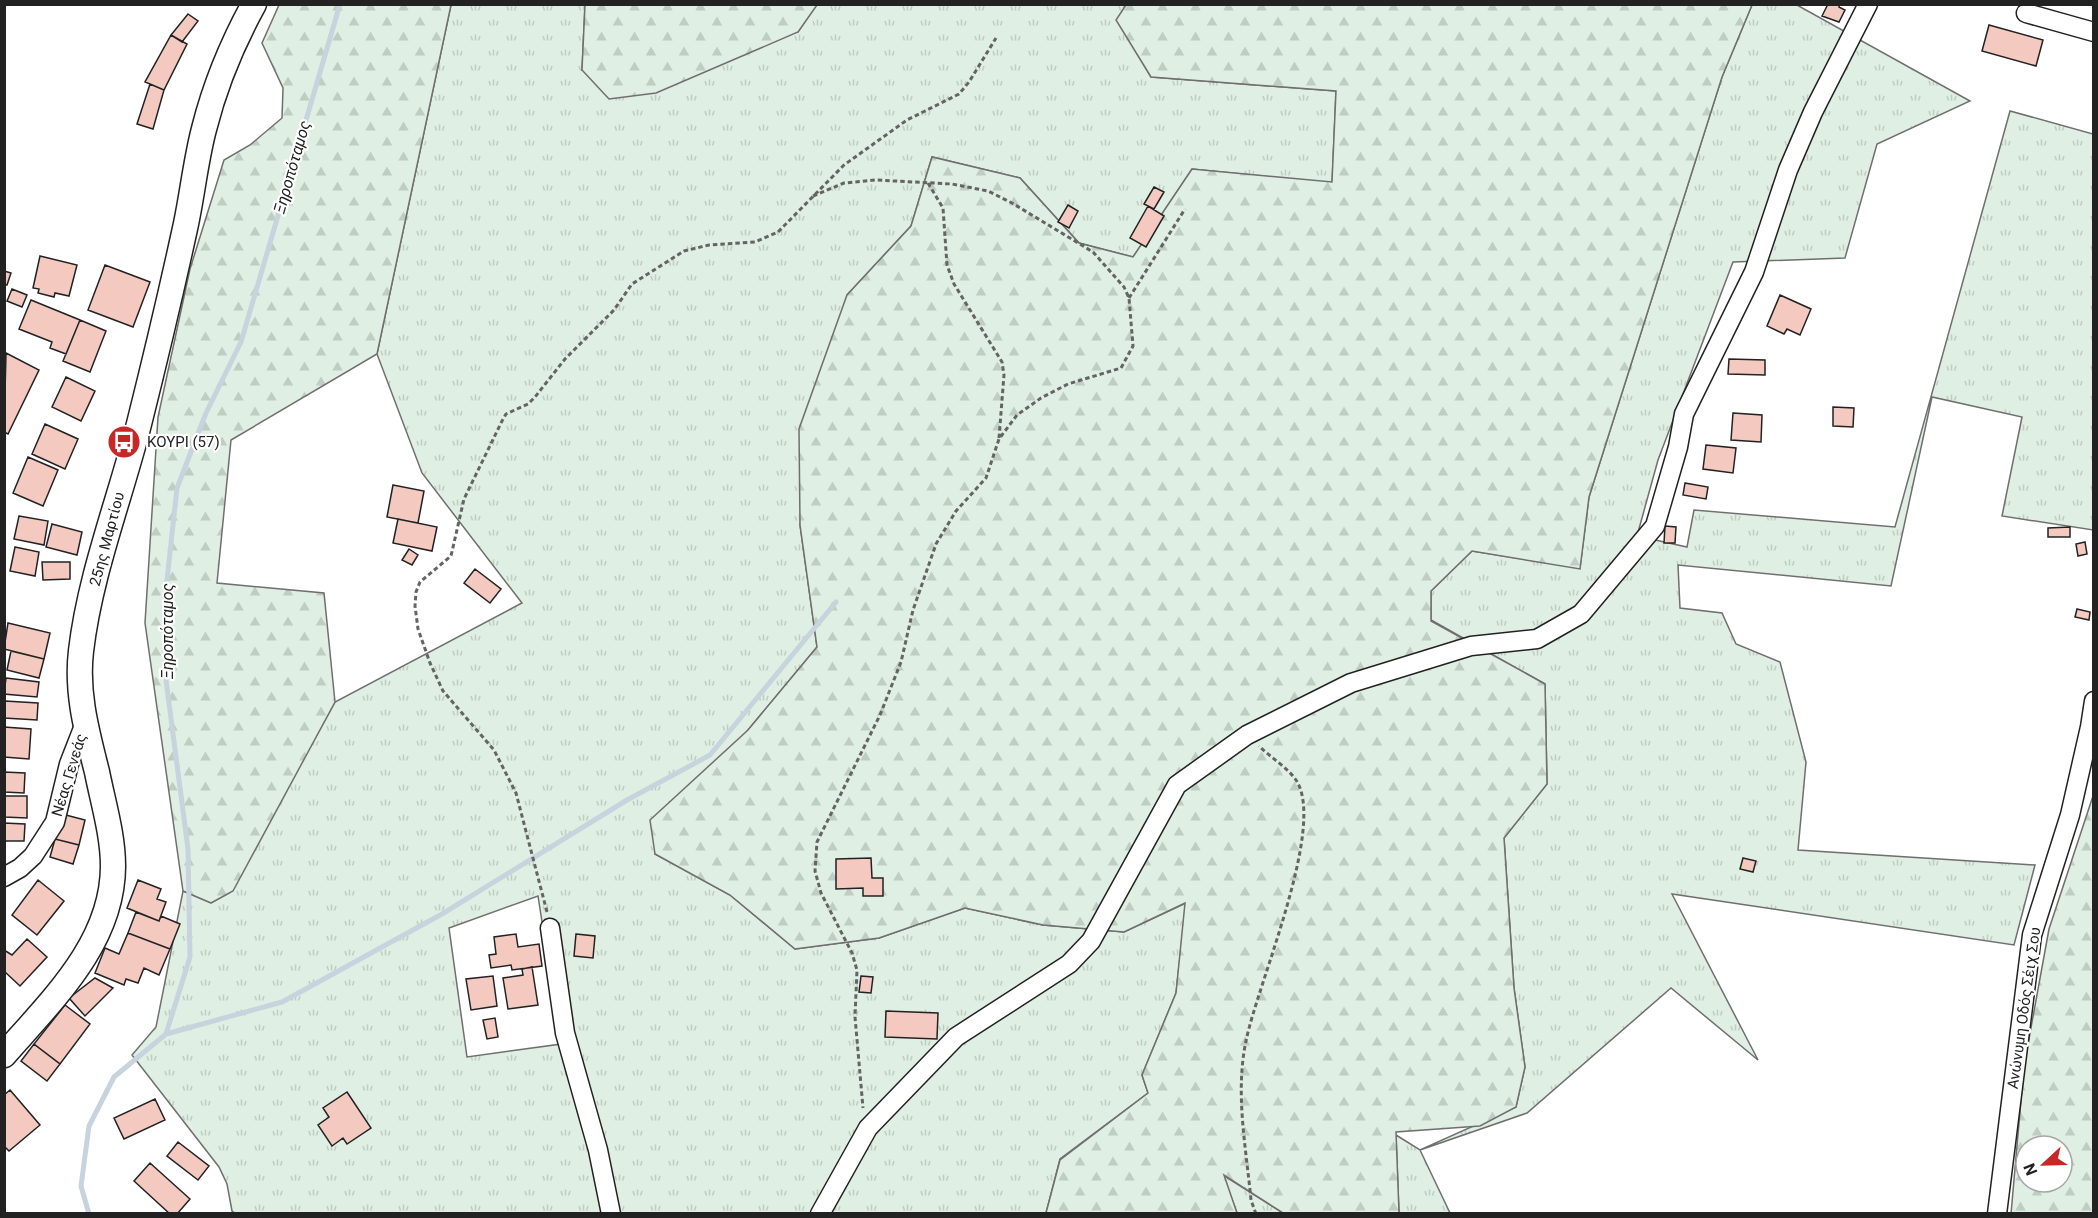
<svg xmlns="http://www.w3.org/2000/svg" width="2098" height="1218" viewBox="0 0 2098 1218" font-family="Roboto,sans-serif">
	<defs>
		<pattern id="grass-tufts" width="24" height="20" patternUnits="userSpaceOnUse" patternTransform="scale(1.5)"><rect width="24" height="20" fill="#e0efe3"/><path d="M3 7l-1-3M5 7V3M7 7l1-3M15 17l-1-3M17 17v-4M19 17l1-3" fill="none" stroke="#c0cdc2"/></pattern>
		<pattern id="forest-firs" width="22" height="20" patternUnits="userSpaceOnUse" patternTransform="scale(1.5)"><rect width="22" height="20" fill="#e0efe3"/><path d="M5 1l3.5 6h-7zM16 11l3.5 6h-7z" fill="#c0cdc2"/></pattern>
	</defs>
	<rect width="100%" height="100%" fill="#fff"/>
	<path fill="url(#grass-tufts)" stroke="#6f6f6f" stroke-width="1.5" fill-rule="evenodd" d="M817,4L1126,5L1117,20L1151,77L1336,91L1332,183L1192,169L1133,257L1079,243L1020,178L932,157L911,226L847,295L800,525L817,647L748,730L655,854L730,895L795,949L879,938L965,908L1043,925L1124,932L1186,903L1176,993L1142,1075L1148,1093L1060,1159L1046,1213H235L232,1211L227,1184L219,1167L132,1055L156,1027L183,891L211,903L229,893L335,702L522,603L422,473L377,354L451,5H585L582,70L798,32ZM538,896L561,1044L467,1057L449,928Z
		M1752,5H1797L1970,101L1877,144L1845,258L1733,262L1658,460L1637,536L1687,547L1694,510L1895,527L2010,111L2093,134V530L2002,516L2022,417L1932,397L1891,586L1678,565L1680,608L1722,613L1736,644L1780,662L1806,762L1798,850L2035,865L2014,945L1672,894L1758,1060L1671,988L1527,1113L1420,1150L1450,1213H1399L1396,1135L1420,1150L1516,1107L1525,1067L1514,988L1504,838L1547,784L1545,684L1431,620V591L1472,551L1580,568L1589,497L1722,77Z
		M1223,1175L1283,1213H1237Z"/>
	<path fill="url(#forest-firs)" stroke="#6f6f6f" stroke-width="1.5" fill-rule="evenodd" d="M279,5H451L377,354L231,440L217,583L324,593L335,702L233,891L211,903L183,891L145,623L158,417L190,269L224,160L250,145L282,118L283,88L262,43Z
		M585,5V4L817,5L798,32L656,93L609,99L582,70Z
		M1126,5H1752L1722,77L1589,497L1580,569L1472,551L1431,591V621L1545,684L1547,784L1504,838L1514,988L1525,1067L1516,1107L1480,1126L1396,1132L1399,1213H1283L1224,1175L1237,1213H1046L1060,1160L1148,1093L1142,1075L1176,993L1185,903L1124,932L1043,925L965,908L879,938L795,949L730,895L655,854L650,820L748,730L817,647L800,525L799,429L847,295L911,226L932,157L1020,178L1079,243L1133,257L1192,169L1332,182L1336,91L1151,77L1116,20Z
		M2093,796V1213L2011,1214L2024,1066L2049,929ZM2026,1146H2062V1182H2026Z"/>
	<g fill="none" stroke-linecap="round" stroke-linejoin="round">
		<path stroke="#c7d3dd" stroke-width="5" d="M166,1034L282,1002L442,914L627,800L710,755L836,602
			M89,1214L81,1186L89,1126L114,1077L166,1034L190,957L188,849L166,680L164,608L177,488L206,413L241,342L340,4"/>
	</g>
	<path fill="#f3c9c0" stroke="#222" stroke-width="1.5" d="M1828,4H1840L1839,7L1845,10L1839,22L1822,16Z
		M188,14L198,21L182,42L171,35Z
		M1989,25L2043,40L2036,66L1982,51Z
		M171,35L187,44L164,90L145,82Z
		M150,84L164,90L153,129L137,124Z
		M1154,187L1164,192L1154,209L1144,204Z
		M1068,205L1078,211L1069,228L1058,222Z
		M1148,206L1164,216L1146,247L1130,238Z
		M40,256L77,265L69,296L55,293L54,297L38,293L39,289L33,288Z
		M105,265L150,282L133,327L88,310Z
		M4,271L11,273L7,285H4Z
		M12,289L27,295L22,307L7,301Z
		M1780,295L1811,309L1800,335L1787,329L1784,334L1767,326Z
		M31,300L80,320L66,354L50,348L52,342L19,329Z
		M80,320L106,331L90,372L63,361Z
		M6,353L39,370L8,434L4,432Z
		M1729,359L1765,360V375L1728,374Z
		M66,377L95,391L81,421L52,407Z
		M1833,407L1854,408L1853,427L1833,426Z
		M1733,413L1762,415L1761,442L1731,440Z
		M45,424L78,439L65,469L32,454Z
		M1706,445L1736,448L1733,473L1703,469Z
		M28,457L58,470L43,506L13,493Z
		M1685,483L1708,487L1706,499L1683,495Z
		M393,485L424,491L418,523L387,517Z
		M19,516L48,521L44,545L14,539Z
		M398,519L437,527L432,551L393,543Z
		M52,524L82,532L77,555L46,547Z
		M1665,526L1676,527L1675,543H1664Z
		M2070,527V537H2048V528Z
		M2085,542L2087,554L2078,556L2076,544Z
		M15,547L39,552L35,576L10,571Z
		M409,549L418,555L412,565L402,560Z
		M42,562H70V579L43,580Z
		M475,569L501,589L490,603L464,583Z
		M2077,609L2090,612L2089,620L2075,617Z
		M8,623L50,633L44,659L4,649Z
		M11,651L44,659L39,678L7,670Z
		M6,678L39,682L37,697L4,694Z
		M5,701L38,703L37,720L4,718Z
		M4,727L31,729L29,759L4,757Z
		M4,772L25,773L24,793L4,792Z
		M4,796H27V818L4,817Z
		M62,814L85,820L79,845L55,839Z
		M4,823L25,824L24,841H4Z
		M55,839L79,845L73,864L50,857Z
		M871,858L872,878H883V896H863V888L836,889V859Z
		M1743,858L1756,861L1753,872L1740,869Z
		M38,880L64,901L37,935L12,915Z
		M138,880L161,889L157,899L166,902L159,921L127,908Z
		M136,912L159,921L161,916L180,924L170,949L128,933Z
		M128,933L170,949L159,975L144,968L138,983L126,979L124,985L95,973L105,948L119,954Z
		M516,934L518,947L539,944L542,966L512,970L511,965L491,968L489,955L496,954L494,937Z
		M576,934L595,936L593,958L574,956Z
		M27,939L47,957L20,986L5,972L4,950L12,955Z
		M532,967L538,1005L508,1009L503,978L523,975L522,969Z
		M493,976L497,1006L471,1010L466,979Z
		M861,976L873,977L871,993L859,992Z
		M95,978L113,988L85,1016L69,998Z
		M65,1005L90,1024L60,1064L34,1044Z
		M886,1011L938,1013L937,1039L885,1037Z
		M495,1018L498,1037L487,1039L483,1020Z
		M34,1044L60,1064L47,1081L21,1061Z
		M10,1090L40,1125L9,1151L4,1146V1095Z
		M347,1092L371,1128L347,1144L343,1138L332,1146L318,1125L329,1117L323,1108Z
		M155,1099L165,1120L124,1139L114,1118Z
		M178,1142L209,1166L198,1180L167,1156Z
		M150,1163L190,1199L177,1214H170L134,1181Z"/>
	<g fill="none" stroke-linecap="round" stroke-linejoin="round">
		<defs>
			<path id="minor" d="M2026,13L2094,32
				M4,877L20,868L33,856L55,822L69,764L85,723
				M550,928L565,1033L598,1150L611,1214
				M820,1214L868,1128L956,1037L1069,964L1091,941L1177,785L1247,735L1351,683L1471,646L1537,639L1581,614L1655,526L1678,447L1684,414L1754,272L1788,170L1813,112L1868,4
				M1997,1214L2032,935L2070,815L2090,727L2094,701"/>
			<path id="major" d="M4,1055C52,1000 113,943 113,866C113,835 103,802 97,772C87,732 76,693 81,651C90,574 120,499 139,424C155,360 170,297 184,233C192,199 195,163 204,129C215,85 232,44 254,4"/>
		</defs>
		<use href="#minor" stroke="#222" stroke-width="21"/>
		<use href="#major" stroke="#222" stroke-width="27"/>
		<path stroke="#646464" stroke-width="3" stroke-dasharray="4.5 3" stroke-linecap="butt" d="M928,183L943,208L947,265L954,284L1002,362L1004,375L999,438
			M813,196L844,183L876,180L952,184L988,191L1012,203L1093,252L1124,287L1129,298L1133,346L1121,368L1068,384L1041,398L1017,415L999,439L986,478L956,511L936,544L913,610L901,662L880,715L817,842L815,871L821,893L852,953L857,970L855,1017L863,1108
			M1129,298L1185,209
			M547,912L516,793L494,750L443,691L430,663L418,629L415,606L416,592L420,582L451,556L464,499L502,421L506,414L528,404L535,397L565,359L614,310L632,284L684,251L709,245L755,242L778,232L844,165L907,120L959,94L969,82L996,38
			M1256,1214L1251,1200C1246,1147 1235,1093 1246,1041C1257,985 1327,826 1296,780C1288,768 1270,757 1259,746"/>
		<use href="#minor" stroke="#fff" stroke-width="18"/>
		<use href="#major" stroke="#fff" stroke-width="24"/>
	</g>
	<defs>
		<symbol id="bus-disc" viewBox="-11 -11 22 22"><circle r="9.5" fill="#c62828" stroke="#fff"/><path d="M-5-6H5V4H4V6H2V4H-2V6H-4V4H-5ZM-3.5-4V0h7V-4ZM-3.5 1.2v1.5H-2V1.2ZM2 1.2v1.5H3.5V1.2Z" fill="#fff"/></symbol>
	</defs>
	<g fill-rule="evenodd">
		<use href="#bus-disc" x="105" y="423" width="38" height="38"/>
	</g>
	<g text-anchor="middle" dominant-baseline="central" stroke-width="4.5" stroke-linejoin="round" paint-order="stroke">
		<g font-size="15" fill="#222" stroke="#fff" text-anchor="start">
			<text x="147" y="442">ΚΟΥΡΙ (57)</text>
		</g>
		<g font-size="15" fill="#222" stroke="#fff">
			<text transform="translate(107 539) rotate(-75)">25ης Μαρτίου</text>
			<text transform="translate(69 775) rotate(-73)">Νέας Γενεάς</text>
			<text transform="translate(2024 1008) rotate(-82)">Ανώνυμη Οδός Σέιχ Σου</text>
		</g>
		<g font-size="16" font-style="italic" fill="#222" stroke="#fff">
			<text transform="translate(292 167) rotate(-74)">Ξηροπόταμος</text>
			<text transform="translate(167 631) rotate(-90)">Ξηροπόταμος</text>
		</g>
	</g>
	<rect width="2098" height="1218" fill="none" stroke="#222222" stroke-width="12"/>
	<g transform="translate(2044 1164) rotate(248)"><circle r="28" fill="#ffffff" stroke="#a7a7a7" stroke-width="1.5"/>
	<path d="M0-4.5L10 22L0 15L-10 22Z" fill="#c62828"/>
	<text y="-9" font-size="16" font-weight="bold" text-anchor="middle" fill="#222222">N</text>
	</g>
</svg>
